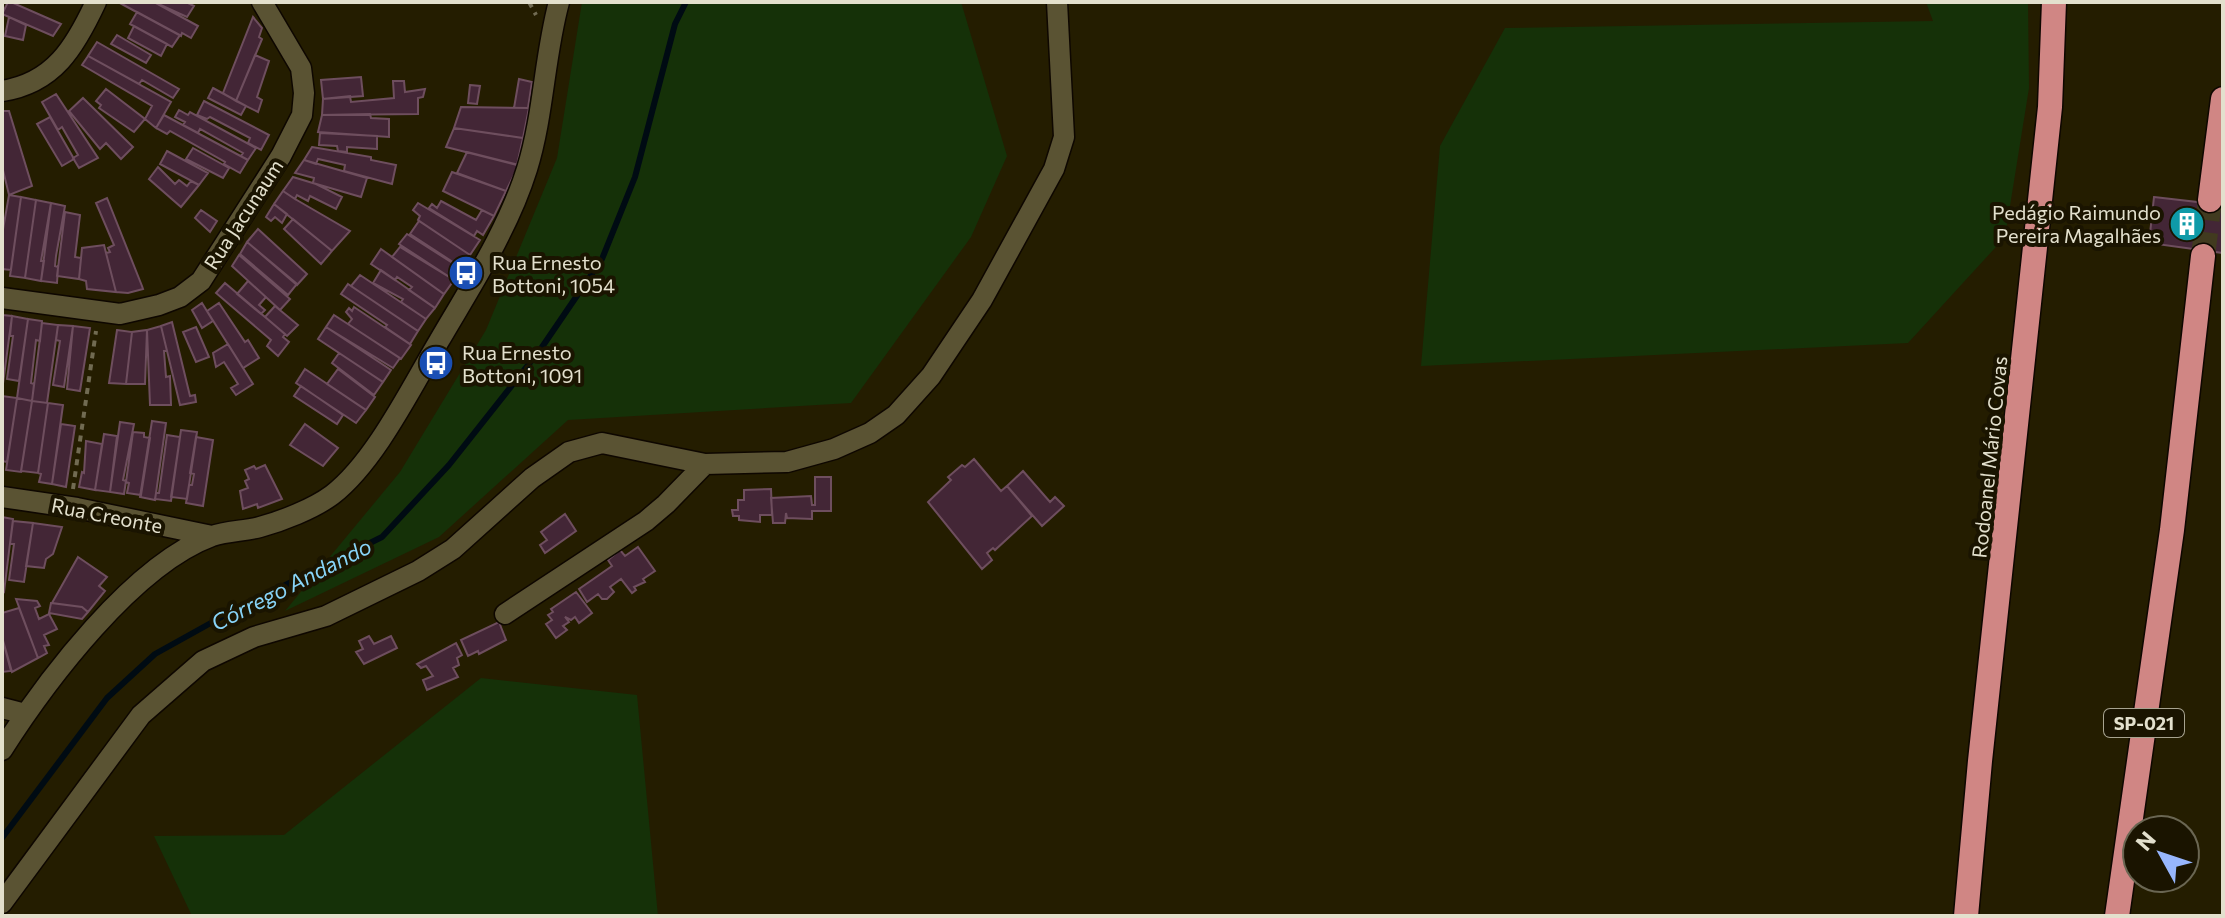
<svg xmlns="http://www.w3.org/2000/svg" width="2225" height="918" viewBox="0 0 2225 918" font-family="Commissioner,sans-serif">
	<rect width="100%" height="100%" fill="#241d00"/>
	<path fill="#153108" d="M582,2H961L1007,156L971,237L851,403L568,420L439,537L285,611L400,472L486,330L557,158Z
		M1926,2H2028L2029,88L2005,237L1908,343L1421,366L1440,146L1505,28L1933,21Z
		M481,678L637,695L658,916H192L154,836L284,835Z"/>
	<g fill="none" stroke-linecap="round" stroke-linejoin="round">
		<path stroke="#000b13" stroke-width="6" d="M2,838L107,698L155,654L227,614L382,537L449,465L540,350L602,259L635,177L675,24L686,2"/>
	</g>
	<path fill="#432636" stroke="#6e4e5e" stroke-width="2" d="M8,2H11L61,24L53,36L2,14Z
		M118,2H154L198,26L191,38L182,33L181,36Z
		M154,2H186L194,6L187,17Z
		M137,12L180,35L172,47L130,24Z
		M9,17L26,25L23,40L5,36Z
		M253,17L262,28L259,37L262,39L236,101L223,93Z
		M134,26L167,44L161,56L128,38Z
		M117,35L151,55L146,63L111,44Z
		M97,42L179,89L173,98L142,80L139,84L88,56Z
		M255,55L269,61L257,97L262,100L258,112L236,101Z
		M88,56L171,102L156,128L145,119L152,106L82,65Z
		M361,77L363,96L323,99L321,80Z
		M519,79L532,82L528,108H514Z
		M393,81H404L405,92L425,89L423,97L418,98V114L322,115L323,99L350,96L351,102L394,98Z
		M470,85L480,86L477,104L468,103Z
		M213,88L246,106L241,115L208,98Z
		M106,89L145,119L134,132L99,108L101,105L96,101Z
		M56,94L98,158L79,168L73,158L78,155L62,127L58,130L42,102Z
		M83,98L133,147L121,159L106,143L100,149L69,111Z
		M204,101L269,135L261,150L248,143L250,138L210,117L207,119L197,115Z
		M461,107L529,108L523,138L454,128Z
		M179,110L188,115L190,112L256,148L248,160L241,156L243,153L200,129L198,133L183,125L185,122L175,117Z
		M2,111H9L32,186L9,195L2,166Z
		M370,114L371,118L389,119V137L318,132L322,115Z
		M164,115L248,160L240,173L224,164L225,162L170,131L167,134L156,128Z
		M50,117L74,159L62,166L37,124Z
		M454,128L523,138L517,165L446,147Z
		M320,133L377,136V149L347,147V152L338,151L337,146L319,145Z
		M312,147L371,157V160L396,165L392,184L344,171L345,165L318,159L316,164L304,160Z
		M193,148L229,168L223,178L186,159Z
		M167,151L208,173L199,185L160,164Z
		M467,152L519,165L506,191L457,173Z
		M304,160L367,178L361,197L313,183L314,178L295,173Z
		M158,167L175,184L179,180L187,186L191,181L199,185L181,207L149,179Z
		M452,172L506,191L494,216L443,191Z
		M293,177L316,184L342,197L336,209L310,196L308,201L297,195L295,199L283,191Z
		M283,191L295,199L350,231L332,251L274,204Z
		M9,195L21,197L11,270L2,269V235Z
		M21,197L36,200L25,278L10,276Z
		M2154,197L2223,205V253L2149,243Z
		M107,198L142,286L143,289L128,293L116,292L106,253L110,252L108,248L114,245L96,203Z
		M36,200L51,203L41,261H44L41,281L25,278Z
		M441,201L476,220L482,210L494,216L483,235L477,231L474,236L429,208L432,204L437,208Z
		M51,203L65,206L56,256L55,266L58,267L57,283L41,281Z
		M418,203L480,240L470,255L418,220L420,216L413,210Z
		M274,204L287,214L282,223L275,217L271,221L266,217Z
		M201,210L217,221L210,232L195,218Z
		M65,212L80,215L75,257L81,258L79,279L57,276Z
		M293,219L332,251L321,264L284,229Z
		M419,221L470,255L462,268L410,234Z
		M258,229L307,274L297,285L247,242Z
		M407,234L462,269L454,280L399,244Z
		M247,242L297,284L288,295L240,254Z
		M104,245L106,253L116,292L87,289L86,281L79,279L82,248Z
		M400,247L454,280L444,294L392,257Z
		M381,249L444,294L435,308L409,290L412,287L397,277L395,280L371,264Z
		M239,255L290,299L280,310L232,266Z
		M381,270L435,308L426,319L401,302L403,299L373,283Z
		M360,275L426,319L418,331L351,286Z
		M248,281L266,297L259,305L265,310L261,314L237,294Z
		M225,283L285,334L283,337L289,342L278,356L267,346L271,340L216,293Z
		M348,284L418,331L410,344L385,327L387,325L341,294Z
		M202,303L213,321L202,328L192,310Z
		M219,303L245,342L248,340L259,358L243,368L207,311Z
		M275,306L298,325L287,336L265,317Z
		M354,307L411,345L401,359L348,324L352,319L346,312L349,308L352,311Z
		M2,315L12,316L2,391Z
		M334,315L400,358L393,368L326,327Z
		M12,316L28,319L19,381L7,379L13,336H10Z
		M28,319L42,321L40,341L36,340L31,383L34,384L32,401L17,398Z
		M172,322L190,396L195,395L196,402L180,405L161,326Z
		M42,323L58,325L47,403L32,401Z
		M58,325L73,326L64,387L53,385L60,341L56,340Z
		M73,326L90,328L80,391L67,389Z
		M161,326L167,351H164L166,377L170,376L171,405H150L147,330Z
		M196,327L209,357L196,362L183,332Z
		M326,327L391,370L383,382L318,339Z
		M117,330L132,332L126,384L109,383Z
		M147,330L145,384H126L132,332Z
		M228,344L253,384L236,395L231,388L238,384L224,362L216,367L213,353Z
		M339,353L383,382L374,395L332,363Z
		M305,369L366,410L356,423L296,383Z
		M338,369L375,397L366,410L327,384Z
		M301,386L343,415L337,424L294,396Z
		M2,396L17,398L7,462L2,461Z
		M17,398L32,401L21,472L6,470Z
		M32,401L48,403L38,473L21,471Z
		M48,403L63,405L52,484L39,482L41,474L38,473Z
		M152,421L166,423L155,500L140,497Z
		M120,422L134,424L123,480L126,481L124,494L110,492Z
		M61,424L75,426L66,487L52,484Z
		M305,424L338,448L323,466L290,445Z
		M181,430L197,432L187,499L171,497Z
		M133,432L144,433V437L150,438L141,495L127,493L129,483L126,482Z
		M104,434L117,436L110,492L95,490Z
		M167,435L180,437L171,501L155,499L156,493H159Z
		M196,437L213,440L203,506L186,503L189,485H192L194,474L190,473Z
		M86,441L102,444L95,490L79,487L82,472L84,473Z
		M974,459L1001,491L1007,486L1032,516L995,550L993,548L987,553L992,560L982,569L928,502L951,480L948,477L962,465L965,467Z
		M265,465L282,499L258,508L257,504L243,509L240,491L248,488L245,481L249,479L245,470L254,466L256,469Z
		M1023,471L1050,502L1055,497L1064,506L1042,526L1007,486Z
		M815,477H831V511H812V519L787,518L786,513L785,523H773L771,498L811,496L812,505H815Z
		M771,489L772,515H760V522L739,520V516H733L732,510H738V500H744V490Z
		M565,514L576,531L545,553L540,545L547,540L541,532Z
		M2,517L13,519L4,592L2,591Z
		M13,521L33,523L24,582L9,580L14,544H10Z
		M33,523L62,527L53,554L46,559L44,568L26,566Z
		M638,547L655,571L643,579L645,582L634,587L636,590L632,593L621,579L610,587L614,592L607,599H602L598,594L587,602L579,589L612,566L608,560L620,550L625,556Z
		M78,557L107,577L99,586L105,591L88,612L82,607L52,603Z
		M576,592L592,613L579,623L575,617L571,620L565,617L569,622L563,626L567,630L556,638L546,624L552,620L548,615L553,612L551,609Z
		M16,599L37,601L40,606L35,608L39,619L49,614L57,629L44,635L49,645L44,646L47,653L38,658Z
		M51,603L82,607L88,612L82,619L49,613Z
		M19,608L38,658L12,672L2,637V613Z
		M499,622L506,640L479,654L478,651L468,656L461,640Z
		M369,636L374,644L391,636L397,648L364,664L356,652L363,649L359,641Z
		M2,637L11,671L2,672Z
		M456,643L462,655L457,658L459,665L453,668L458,677L427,690L423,680L433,676L426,666L421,668L417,664Z"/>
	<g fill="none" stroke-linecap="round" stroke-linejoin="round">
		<path stroke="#413a1f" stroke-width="24" stroke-dasharray="24 12" stroke-linecap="butt" d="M2203,256L2210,200"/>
		<defs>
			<path id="street" d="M2,91C54,83 75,47 96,2
				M2,298L120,314L159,305L180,297L201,281L281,156L302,115L304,93L301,68L262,2
				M2,497L77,508L212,536
				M505,614L646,521L666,504L705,464
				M2,708L25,714
				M2,750C46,681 133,565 212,536C227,531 245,531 260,527C282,521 313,509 332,495C375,462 411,388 439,341C471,286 508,230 527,169C544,114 544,57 559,2
				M2,903L141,715L203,661L254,637L326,616L418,571L453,549L532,478L569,452L602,443L705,464L787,462L834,449L870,433L896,415L931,376L982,300L1054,169L1064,137L1057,2"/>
			<path id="highway" d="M2210,200L2223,99
				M1966,916L1980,761L2050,107L2054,2
				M2117,916L2172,530L2203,256"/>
		</defs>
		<use href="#street" stroke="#0e0700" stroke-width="23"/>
		<use href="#highway" stroke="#0e0700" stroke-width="27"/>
		<path stroke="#716b52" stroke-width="4" stroke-dasharray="6 6" stroke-linecap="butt" d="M529,2L536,15
			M73,489L96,331"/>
		<use href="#street" stroke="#5a5333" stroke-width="20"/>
		<use href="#highway" stroke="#d08684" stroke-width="24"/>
	</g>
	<defs>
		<symbol id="building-disc" viewBox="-11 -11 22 22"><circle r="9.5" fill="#0f9aa8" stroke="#1a1400"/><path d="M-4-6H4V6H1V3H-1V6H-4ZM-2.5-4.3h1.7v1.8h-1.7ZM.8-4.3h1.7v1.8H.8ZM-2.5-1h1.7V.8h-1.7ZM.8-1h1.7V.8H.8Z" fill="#fff"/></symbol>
		<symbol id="bus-disc" viewBox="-11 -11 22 22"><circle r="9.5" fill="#1a4fb4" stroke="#1a1400"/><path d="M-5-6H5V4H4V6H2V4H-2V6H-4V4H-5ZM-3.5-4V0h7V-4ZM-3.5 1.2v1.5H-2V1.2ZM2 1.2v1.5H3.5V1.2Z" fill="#fff"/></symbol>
	</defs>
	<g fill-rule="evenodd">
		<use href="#building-disc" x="2167" y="204" width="40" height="40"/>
		<use href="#bus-disc" x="446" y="253" width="40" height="40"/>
		<use href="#bus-disc" x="416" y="343" width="40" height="40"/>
	</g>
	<g text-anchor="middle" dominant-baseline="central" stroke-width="8" stroke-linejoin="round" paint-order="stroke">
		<rect fill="#1a1400" stroke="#a7a390" stroke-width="2" x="2104" y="709" width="80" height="28" rx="6"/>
		<g font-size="18" font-weight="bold" fill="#e3e0cd">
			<text x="2144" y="723">SP-021</text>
		</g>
		<g font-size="20" fill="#e3e0cd" stroke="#1a1400" text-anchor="start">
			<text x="2161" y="212" text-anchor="end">Pedágio Raimundo<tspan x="2161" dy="23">Pereira Magalhães</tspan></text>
			<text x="492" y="262">Rua Ernesto<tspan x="492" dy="23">Bottoni, 1054</tspan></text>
			<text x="462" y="352">Rua Ernesto<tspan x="462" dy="23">Bottoni, 1091</tspan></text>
		</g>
		<g font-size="20" fill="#e3e0cd" stroke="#1a1400">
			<text transform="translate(243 214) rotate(-57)">Rua Jacunaum</text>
			<text transform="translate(1989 457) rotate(-84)">Rodoanel Mário Covas</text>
			<text transform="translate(107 515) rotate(11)">Rua Creonte</text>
		</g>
		<g font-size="22" font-style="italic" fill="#88d4f7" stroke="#1a1400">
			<text transform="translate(291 584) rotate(-27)">Córrego Andando</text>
		</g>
	</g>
	<rect width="2225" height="918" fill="none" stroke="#e3e0cd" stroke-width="8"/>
	<g transform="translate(2161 854) rotate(310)"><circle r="38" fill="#1a1400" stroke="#6a6652" stroke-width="2"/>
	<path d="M0-6L14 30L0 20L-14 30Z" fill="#97b6fd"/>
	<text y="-12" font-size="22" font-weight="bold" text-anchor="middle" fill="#e3e0cd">N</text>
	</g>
</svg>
